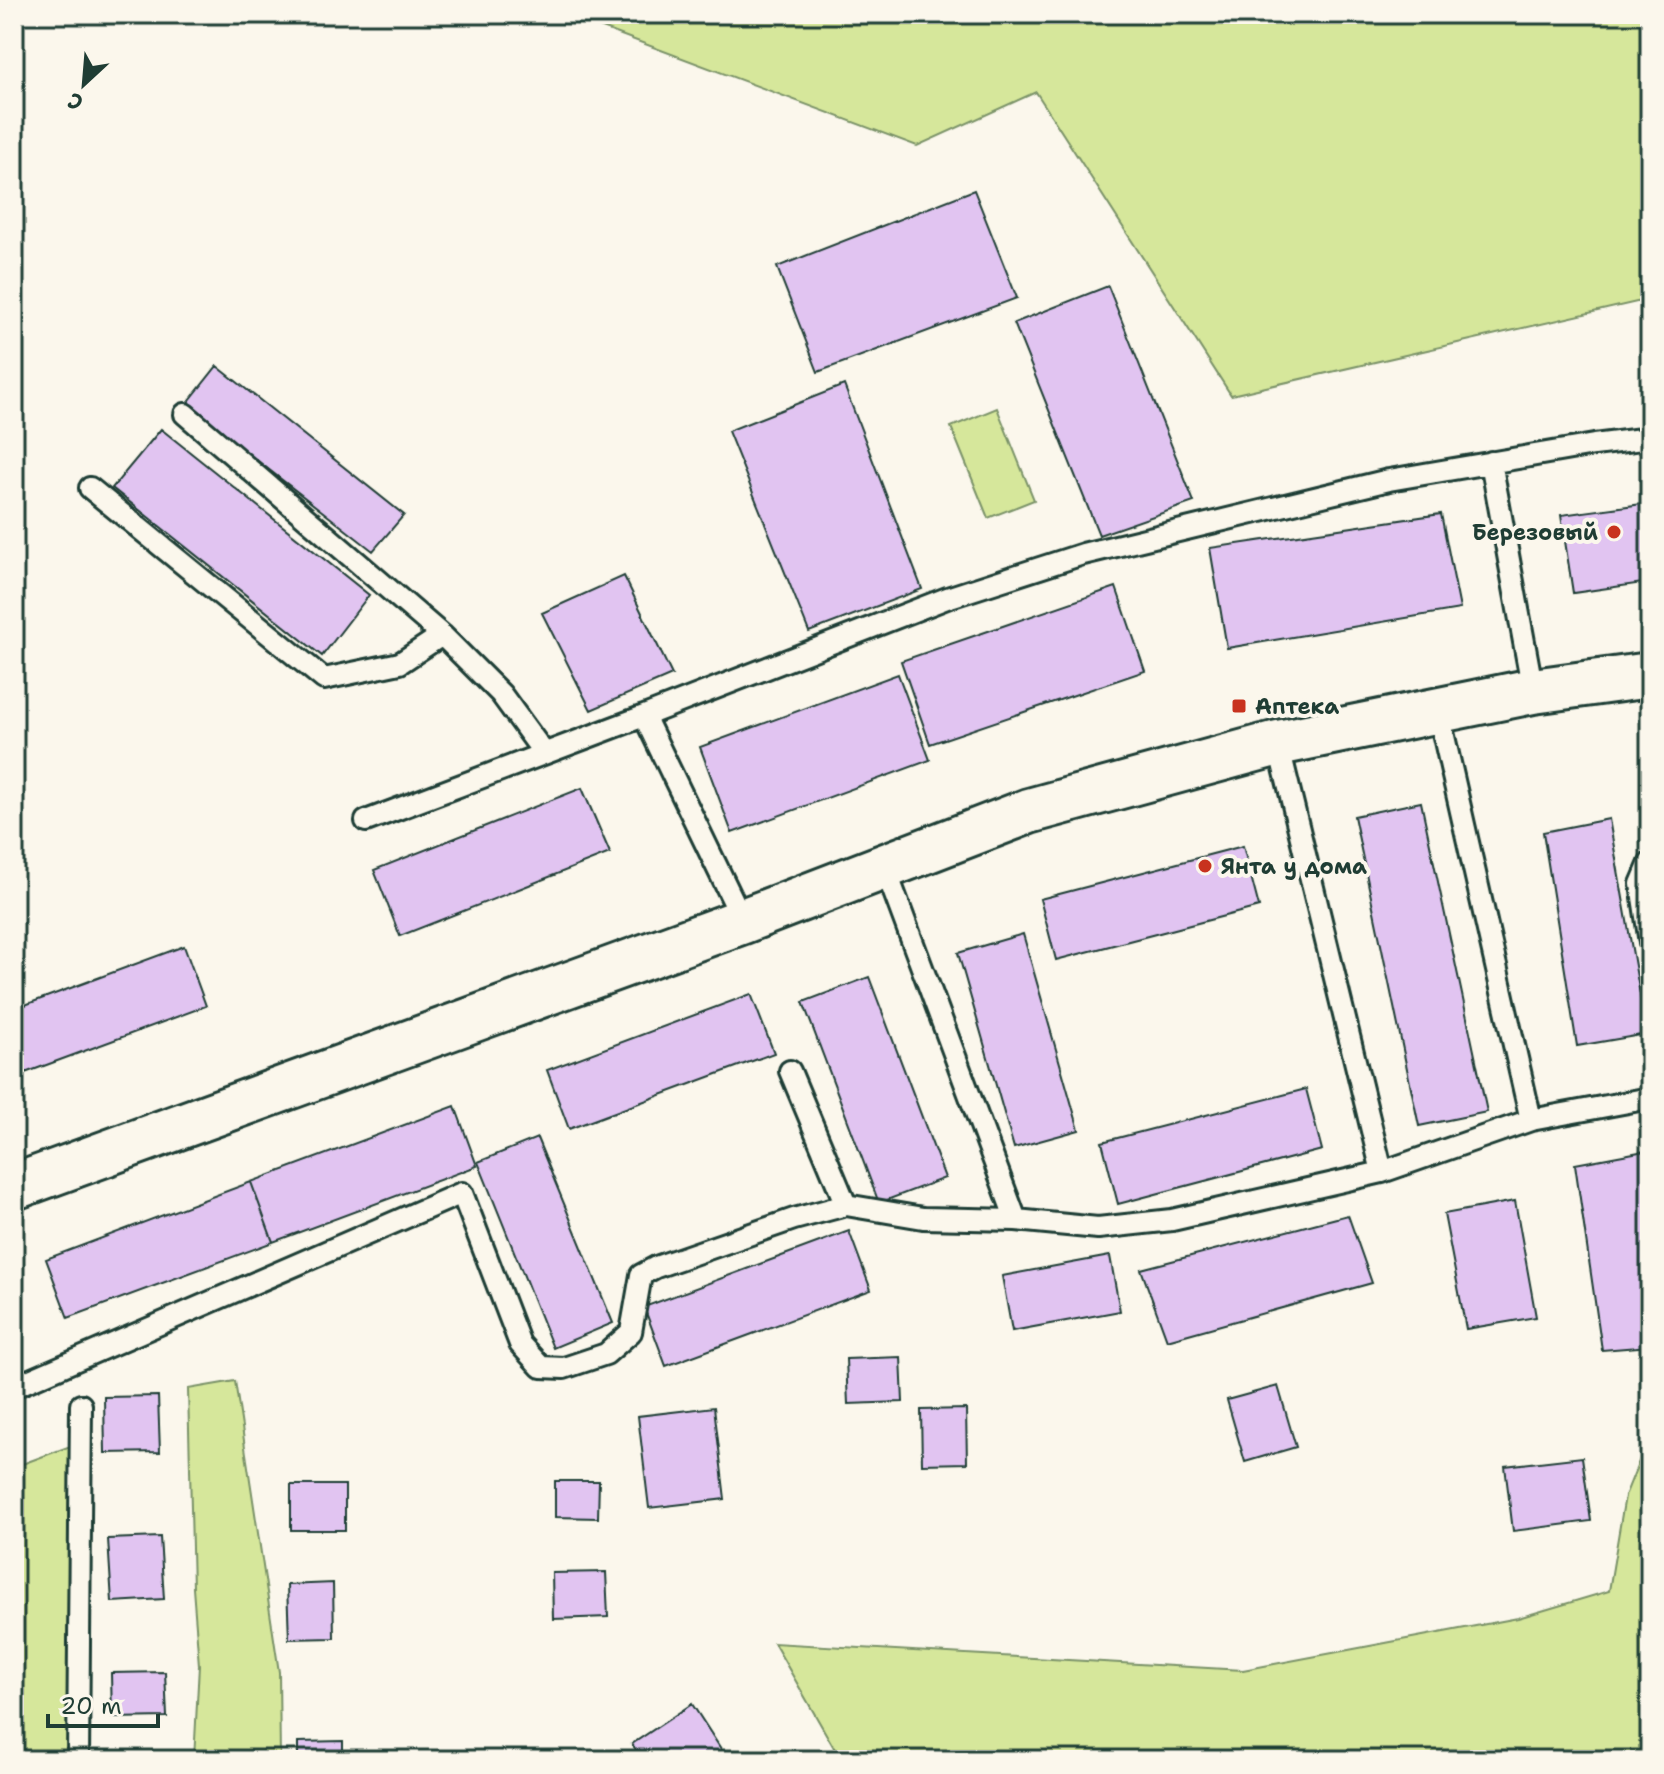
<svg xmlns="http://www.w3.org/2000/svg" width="1664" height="1774" viewBox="0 0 1664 1774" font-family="'Shantell Sans',sans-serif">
	<rect width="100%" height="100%" fill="#fbf7ec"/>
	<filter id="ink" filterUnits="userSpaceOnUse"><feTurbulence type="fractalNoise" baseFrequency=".0125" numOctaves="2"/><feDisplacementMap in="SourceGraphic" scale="16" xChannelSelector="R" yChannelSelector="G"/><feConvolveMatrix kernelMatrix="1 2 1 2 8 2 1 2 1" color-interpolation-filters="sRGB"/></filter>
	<g filter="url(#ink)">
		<path fill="#d6e79b" stroke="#7a9268" stroke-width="2" d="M565,14H1650V299L1231,395L1036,92L917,146Z
			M997,408L1034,500L988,518L951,427Z
			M235,1381L279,1672L280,1760H194L199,1665L193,1588L188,1389Z
			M1650,1434V1760H841L774,1643L1243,1670L1518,1618L1609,1591L1625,1496Z
			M76,1444L74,1760H14V1467Z"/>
		<path fill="#e1c4f1" stroke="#1f3d34" stroke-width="2" d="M974,190L1017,298L818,372L777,267Z
			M1108,286L1194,502L1099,535L1014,323Z
			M217,366L404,515L373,551L186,405Z
			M844,385L922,589L809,632L728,431Z
			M161,429L369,595L322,656L112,488Z
			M1650,503V582L1573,593L1561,515Z
			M1441,514L1460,609L1227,648L1210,548Z
			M624,576L672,675L591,710L542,613Z
			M1116,587L1145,671L930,744L901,661Z
			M898,674L930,760L732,833L700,747Z
			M1650,768V833H1649L1643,770Z
			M582,788L610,853L400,936L374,870Z
			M1421,802L1487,1112L1419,1126L1354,816Z
			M1609,819L1647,1034L1577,1046L1543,832Z
			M1243,846L1259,907L1056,960L1040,899Z
			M1023,934L1079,1130L1014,1148L958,953Z
			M184,946L206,1006L14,1077V1009Z
			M869,977L945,1178L879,1203L803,1002Z
			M751,994L774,1053L569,1129L547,1070Z
			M1306,1089L1322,1150L1118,1204L1102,1142Z
			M455,1106L477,1166L273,1242L251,1182Z
			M537,1138L613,1323L553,1348L478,1162Z
			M1650,1150V1346L1602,1350L1575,1164Z
			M251,1182L273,1242L68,1318L46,1259Z
			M1515,1201L1536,1317L1466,1329L1444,1214Z
			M1348,1215L1372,1283L1167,1340L1141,1269Z
			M849,1231L871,1290L666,1366L644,1307Z
			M1110,1256L1120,1311L1012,1331L1002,1276Z
			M901,1357L903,1402L848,1404L846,1359Z
			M1278,1386L1296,1447L1245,1462L1227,1400Z
			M158,1396L160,1452L105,1453L104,1397Z
			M714,1407L725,1499L649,1508L638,1416Z
			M966,1409L967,1463L922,1464L921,1410Z
			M1582,1457L1591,1521L1513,1531L1505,1466Z
			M555,1481H599L598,1518L555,1517Z
			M291,1485H345V1530H291Z
			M160,1537L164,1599L112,1602L108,1539Z
			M606,1572L608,1617L553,1619L552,1573Z
			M333,1583L334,1638L289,1639L287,1585Z
			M165,1672L167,1717L112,1718L111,1673Z
			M692,1704L723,1752L712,1760H643L632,1744Z
			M343,1741V1760H298V1742Z"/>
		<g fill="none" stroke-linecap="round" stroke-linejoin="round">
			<defs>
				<path id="service" d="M185,414L442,635L501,694L544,753
					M1491,462L1533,691
					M90,488L324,679L400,663L442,635
					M1438,710L1531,1120L1650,1098
					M366,821L644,716
					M1650,863L1641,884L1650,943
					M885,868L1016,1220L1098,1228L1172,1220L1382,1172L1278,743
					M743,921L644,716L947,598L1083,554L1389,480L1594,445L1650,438
					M790,1071L846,1205
					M1382,1172L1531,1120
					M14,1387L462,1193L520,1344L541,1367L564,1368L606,1354L631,1332L641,1275L656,1267L794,1219L846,1205L923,1218L1016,1220
					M78,1760L81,1405"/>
				<path id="tertiary" d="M14,1187L743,921L1029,811L1278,743L1533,691L1650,675"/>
			</defs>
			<use href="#service" stroke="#1f3d34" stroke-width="26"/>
			<use href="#tertiary" stroke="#1f3d34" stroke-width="50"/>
			<use href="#service" stroke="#fbf7ec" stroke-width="20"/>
			<use href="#tertiary" stroke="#fbf7ec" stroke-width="44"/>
		</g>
	</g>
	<g fill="#c8321e" stroke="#fbf7ec" stroke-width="3">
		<circle cx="1614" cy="532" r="8"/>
		<rect x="1231" y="698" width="16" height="16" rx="4"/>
		<circle cx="1205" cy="866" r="8"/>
	</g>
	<g text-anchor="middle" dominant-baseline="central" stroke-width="8" stroke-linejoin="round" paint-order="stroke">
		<g font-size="22" font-weight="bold" fill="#1f3d34" stroke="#fbf7ec" text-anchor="start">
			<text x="1598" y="532" text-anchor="end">Березовый</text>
			<text x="1255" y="706">Аптека</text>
			<text x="1221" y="866">Янта у дома</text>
		</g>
	</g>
	<rect width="1664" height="1774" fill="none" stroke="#fbf7ec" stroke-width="48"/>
	<rect x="24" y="24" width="1616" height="1726" fill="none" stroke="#1f3d34" stroke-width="3" filter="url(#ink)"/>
	<g transform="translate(84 84) rotate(206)" stroke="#fbf7ec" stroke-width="6" paint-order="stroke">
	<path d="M0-6L14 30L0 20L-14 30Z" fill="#1f3d34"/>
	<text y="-12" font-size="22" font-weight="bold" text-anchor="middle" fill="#1f3d34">С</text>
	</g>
	<path d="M48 1714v12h110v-12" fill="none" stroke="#1f3d34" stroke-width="4"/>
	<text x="60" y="1714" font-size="24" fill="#1f3d34" stroke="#fbf7ec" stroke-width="6" paint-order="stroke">20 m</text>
</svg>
